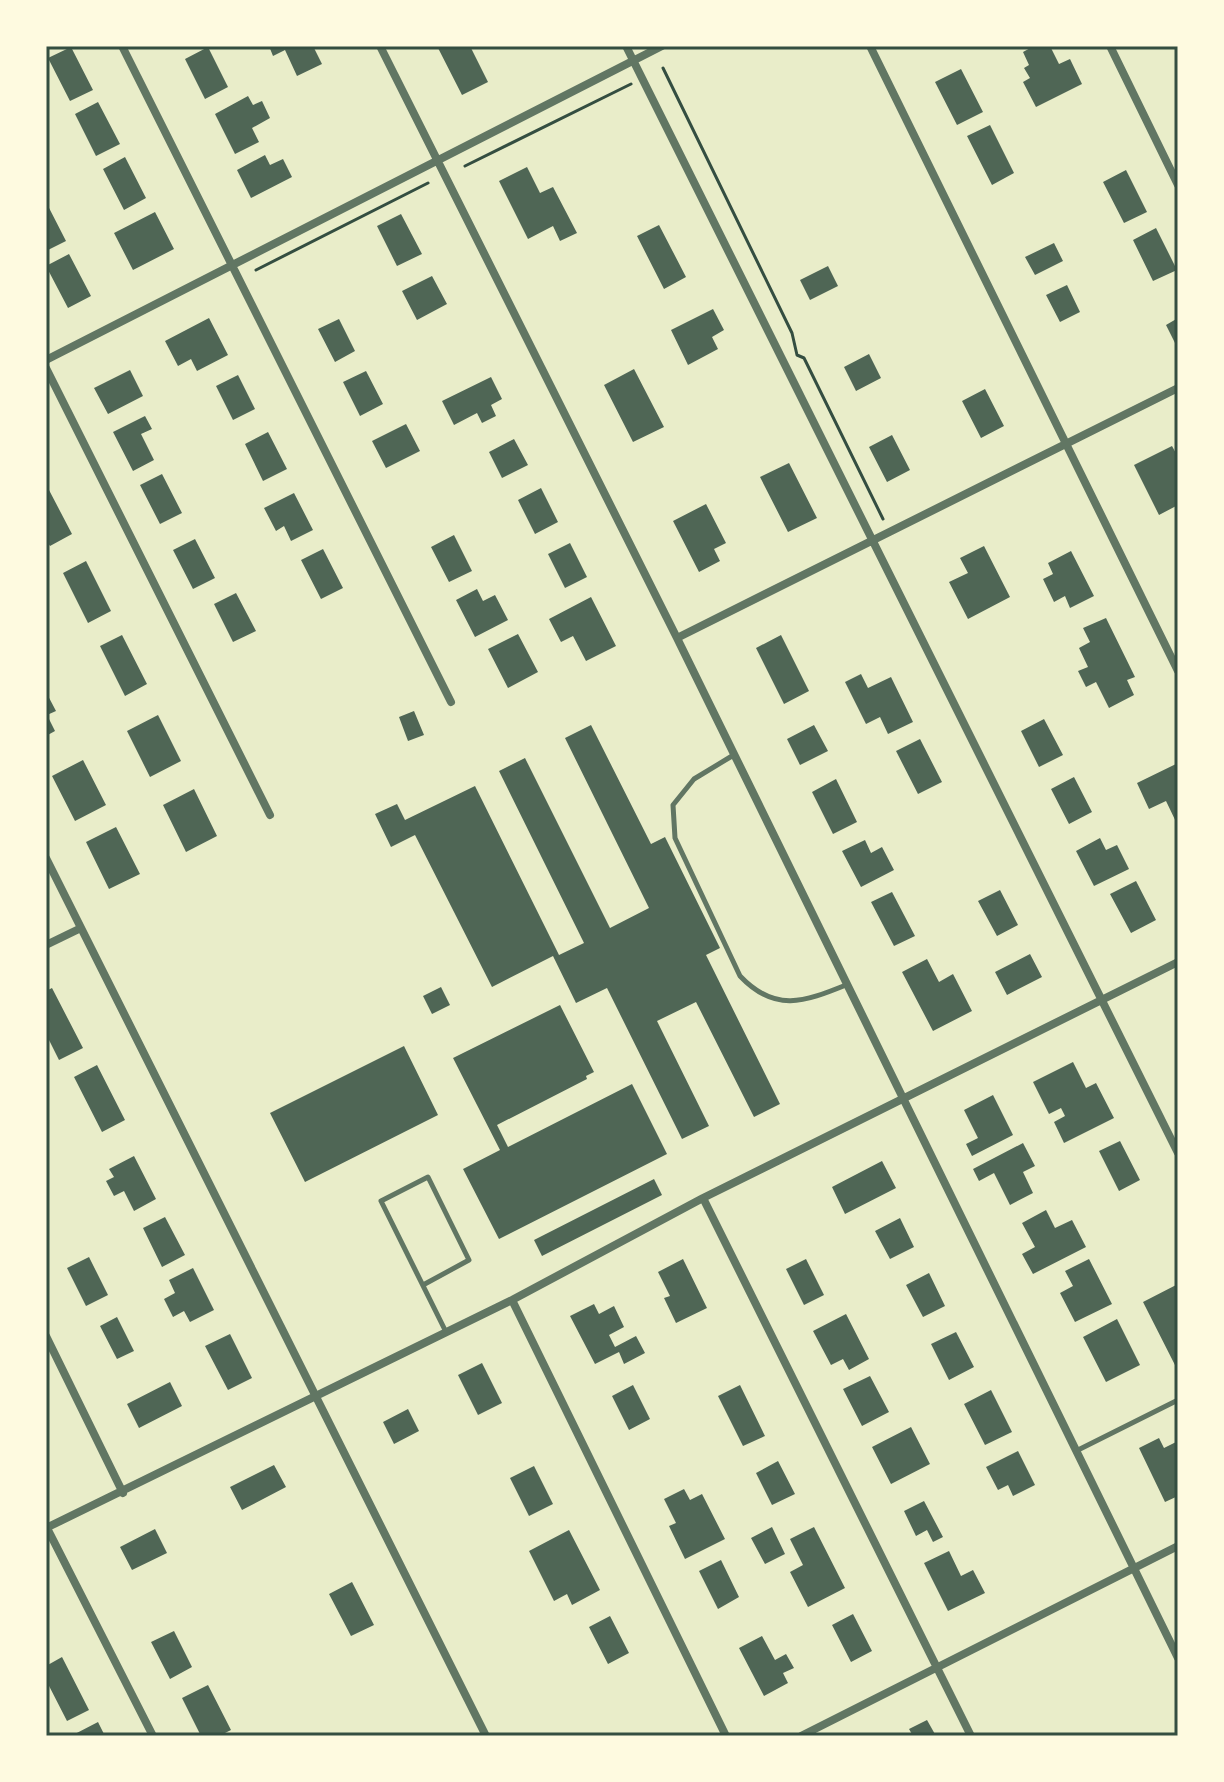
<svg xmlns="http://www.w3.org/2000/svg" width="1224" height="1782" viewBox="0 0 1224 1782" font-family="Manrope,sans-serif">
	<rect width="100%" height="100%" fill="#e9edc9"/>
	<path fill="#4f6655" d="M269,46H313L322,64L297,76L285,50L273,56Z
		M437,46H470L488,82L462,95Z
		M1034,46H1050L1059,64L1070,59L1082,84L1036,107L1023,82L1030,78L1024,68L1029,65L1023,52Z
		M71,47L93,90L70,101L48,58Z
		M208,47L228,87L205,99L185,59Z
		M961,69L983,112L957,125L935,82Z
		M248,96L253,105L262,101L270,118L252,128L259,142L235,154L215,114Z
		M98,102L120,144L96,156L75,114Z
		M990,125L1014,173L992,185L967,136Z
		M265,155L270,165L283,159L292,177L251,198L237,170Z
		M125,157L146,198L124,210L103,169Z
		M527,167L540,193L553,187L577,233L560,241L553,226L528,239L499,181Z
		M1126,170L1147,212L1124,223L1103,182Z
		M46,202L66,241L46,251Z
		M155,212L174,249L133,270L114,233Z
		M401,214L422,254L397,266L377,226Z
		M659,225L686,277L664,289L637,236Z
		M1156,228L1177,270L1153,281L1133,240Z
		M1054,243L1063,261L1035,275L1025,257Z
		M69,254L91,296L68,308L46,266Z
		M828,266L838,286L810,300L800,280Z
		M432,276L447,304L417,320L402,291Z
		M1067,285L1080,312L1060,322L1046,295Z
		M713,309L724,330L712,337L718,349L688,365L671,330Z
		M209,318L228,355L197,371L191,359L178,366L165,341Z
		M1178,318V349L1166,325Z
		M339,319L355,351L335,362L318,329Z
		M869,354L881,378L856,391L844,367Z
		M634,369L664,427L633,442L604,385Z
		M130,370L143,396L108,414L94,388Z
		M366,371L383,404L360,416L343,382Z
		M238,375L255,409L233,420L216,386Z
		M491,377L502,399L491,405L496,416L482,423L477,413L454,425L442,401Z
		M985,389L1004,426L981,438L962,401Z
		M145,416L152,429L141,434L154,460L133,471L113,432Z
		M406,424L420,451L386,468L372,441Z
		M268,432L287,469L263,481L245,444Z
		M892,435L910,470L887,482L869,447Z
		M514,439L528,465L502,478L489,452Z
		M1172,446L1178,457V505L1159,515L1134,465Z
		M789,463L817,518L788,532L760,477Z
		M162,474L182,513L160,524L140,485Z
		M541,488L558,522L535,534L518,500Z
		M49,490L72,534L50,546L46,540V492Z
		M294,493L313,530L291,541L284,526L276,531L264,508Z
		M706,504L726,543L714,549L720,561L699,572L673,521Z
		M454,535L472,571L449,582L431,547Z
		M195,539L215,578L193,589L173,550Z
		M570,543L587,577L565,588L548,554Z
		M984,546L1010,597L968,619L949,582L968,573L960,558Z
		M323,549L343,588L321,599L301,560Z
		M1071,551L1094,596L1070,608L1065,596L1054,602L1043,579L1053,574L1048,563Z
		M86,561L111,611L88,623L63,573Z
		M477,589L483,601L495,595L508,620L475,637L456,600Z
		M236,593L256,631L233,642L214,604Z
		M591,597L616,646L586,661L573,636L561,642L549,619Z
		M1106,618L1135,677L1127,680L1134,695L1109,708L1096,682L1086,687L1078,671L1088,667L1079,648L1090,642L1083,628Z
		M518,634L538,672L508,688L488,649Z
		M122,635L147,684L125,696L100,646Z
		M781,635L809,691L784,704L756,648Z
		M861,674L868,688L891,677L913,722L888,734L880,717L866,724L845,682Z
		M46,692L56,711L47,715L55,731L46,736Z
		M414,711L424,735L408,741L399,717Z
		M158,715L181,761L150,777L127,731Z
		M1044,719L1063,755L1039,767L1021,731Z
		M591,725L651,844L665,837L720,948L706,955L780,1104L754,1117L696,1002L657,1021L709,1126L682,1139L607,988L576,1003L553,956L492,987L415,835L391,847L375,814L397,804L405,820L475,786L559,955L584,943L499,771L525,758L610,928L649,908L565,738Z
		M814,725L828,751L800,765L787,739Z
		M920,739L942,782L918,794L896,751Z
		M83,760L106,805L75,821L52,776Z
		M1178,763V826L1166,801L1149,809L1137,783Z
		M1074,777L1092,812L1069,824L1051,789Z
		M836,779L857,822L833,834L812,792Z
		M194,789L217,836L186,852L163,805Z
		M116,827L140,874L109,889L86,842Z
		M1100,838L1106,850L1117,845L1129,869L1094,886L1076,851Z
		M865,840L871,853L882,847L894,870L861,887L842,851Z
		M1136,881L1156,920L1131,933L1110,894Z
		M1000,890L1018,925L997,936L978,901Z
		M892,892L915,936L894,946L871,902Z
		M1030,954L1042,977L1007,995L995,972Z
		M927,959L939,982L953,974L972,1011L933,1031L902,972Z
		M441,987L450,1005L432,1014L423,996Z
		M52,988L83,1048L59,1060L46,1034V991Z
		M560,1005L594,1072L586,1076L587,1079L497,1125L508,1147L632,1084L667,1154L499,1239L463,1169L500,1150L453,1058Z
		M404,1046L438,1115L305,1182L270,1113Z
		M1073,1062L1086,1088L1096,1083L1114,1118L1064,1143L1054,1122L1065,1116L1061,1108L1049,1114L1033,1082Z
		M97,1065L125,1120L102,1132L74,1077Z
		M993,1095L1013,1135L972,1156L966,1144L978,1138L964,1110Z
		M1120,1141L1140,1180L1119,1191L1099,1151Z
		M1023,1143L1035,1166L1023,1172L1033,1193L1010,1205L994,1173L979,1181L973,1169Z
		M134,1156L156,1199L134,1211L124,1191L114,1196L106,1181L114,1177L109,1169Z
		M882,1161L896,1188L845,1214L832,1187Z
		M654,1179L662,1195L542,1256L534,1240Z
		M1046,1210L1055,1228L1072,1220L1086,1247L1033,1274L1022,1254L1035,1247L1022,1223Z
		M165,1217L185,1255L162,1267L143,1228Z
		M900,1218L914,1247L890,1259L875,1231Z
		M89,1257L108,1295L86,1306L67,1268Z
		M683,1259L707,1308L676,1323L664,1298L670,1296L658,1272Z
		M806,1259L824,1295L804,1305L786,1269Z
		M1089,1259L1112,1304L1075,1322L1060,1293L1073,1286L1065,1271Z
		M193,1268L214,1310L190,1322L184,1311L173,1317L164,1299L175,1293L169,1280Z
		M929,1273L945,1306L923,1317L906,1285Z
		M1178,1284V1371L1143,1302Z
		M594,1304L599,1314L614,1306L624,1327L609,1335L615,1347L636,1336L645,1353L624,1364L619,1352L595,1364L570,1316Z
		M846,1314L869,1359L849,1370L843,1359L831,1365L813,1331Z
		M117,1317L134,1351L117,1359L100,1326Z
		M1117,1319L1140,1365L1106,1382L1083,1337Z
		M956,1332L974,1367L949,1380L931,1344Z
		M230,1334L252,1378L228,1390L205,1346Z
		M482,1363L502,1403L478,1415L458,1375Z
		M870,1376L889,1412L862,1426L843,1389Z
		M170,1382L182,1406L139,1428L127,1404Z
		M633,1385L650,1419L629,1430L612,1396Z
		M740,1385L765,1436L743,1446L718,1396Z
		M991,1390L1012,1432L985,1445L964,1404Z
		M408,1409L419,1431L394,1444L383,1422Z
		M911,1427L930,1464L891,1484L872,1447Z
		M1159,1438L1164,1448L1178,1441V1496L1165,1502L1139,1448Z
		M1018,1451L1035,1485L1013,1496L1008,1485L998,1490L986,1467Z
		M778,1461L795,1494L772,1505L756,1473Z
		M274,1465L286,1487L242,1510L230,1487Z
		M534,1466L553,1504L529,1516L510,1478Z
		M684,1489L690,1500L702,1494L725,1539L685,1559L669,1526L676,1523L664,1499Z
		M924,1501L943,1537L933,1542L927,1530L916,1536L904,1511Z
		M772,1527L785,1554L765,1564L751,1538Z
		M814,1527L845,1588L808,1607L790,1572L803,1565L790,1539Z
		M155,1529L167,1553L132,1570L120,1547Z
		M569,1530L600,1590L572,1605L567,1594L554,1601L529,1551Z
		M949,1551L961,1576L973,1570L985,1593L948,1611L924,1563Z
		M721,1560L739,1597L718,1609L699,1571Z
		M352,1582L374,1625L351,1636L329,1594Z
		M853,1614L872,1651L851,1662L832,1625Z
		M610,1616L629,1653L608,1664L589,1627Z
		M174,1631L192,1667L170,1679L151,1642Z
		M762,1636L775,1660L786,1654L794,1668L783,1673L788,1683L764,1696L739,1648Z
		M62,1657L89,1710L67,1721L46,1680V1666Z
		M208,1685L231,1730L219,1736H201L182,1698Z
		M927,1720L936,1736H913L909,1729Z
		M98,1722L105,1736H71Z"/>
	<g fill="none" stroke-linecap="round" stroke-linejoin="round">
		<path stroke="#344e41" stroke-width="3" d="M663,68L792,333L797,355L804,358L883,519
			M465,166L631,84
			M256,270L428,183"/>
		<path stroke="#617663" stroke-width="5" d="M732,756L694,779L673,805L675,838L740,976C775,1013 804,1002 846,985
			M423,1285L469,1260L428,1177L381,1201L446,1332
			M1076,1451L1178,1400"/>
		<path stroke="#617663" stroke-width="8" d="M122,46L451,702
			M380,46L677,638L1178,1658
			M626,46L1178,1153
			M870,46L1178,671
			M1110,46L1178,185
			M46,360L662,46
			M46,368L270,815
			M677,638L1178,388
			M46,858L486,1736
			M46,945L81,928
			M703,1198L971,1736
			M512,1300L726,1736
			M46,1336L123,1493
			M46,1528L512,1300L703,1198L1178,962
			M47,1528L153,1736
			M801,1736L1178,1546"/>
	</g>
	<rect width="1224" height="1782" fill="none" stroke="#fefae0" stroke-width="96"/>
	<rect x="48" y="48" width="1128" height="1686" fill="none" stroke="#344e41" stroke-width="3"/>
</svg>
